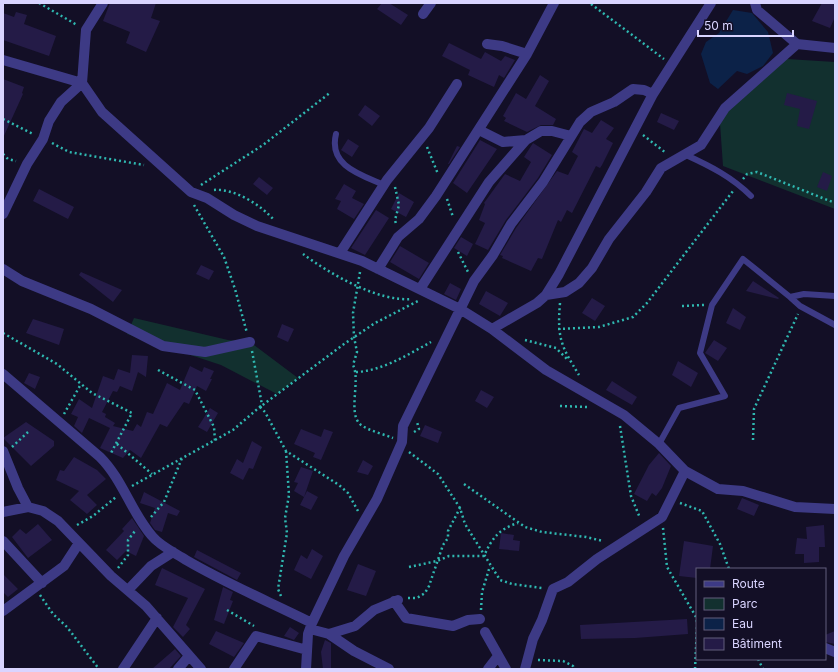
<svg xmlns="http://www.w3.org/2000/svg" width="838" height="672" viewBox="0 0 838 672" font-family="Inter,sans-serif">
	<rect width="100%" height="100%" fill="#130f26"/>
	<path fill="#12302f" d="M787,59L835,62V209L723,166L719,109Z
		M134,318L228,340L250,342L298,378L277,394L221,365L127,334Z"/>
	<path fill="#0c2248" d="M733,10L752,13L768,32L773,53L763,66L747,74L737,71L718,89L710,83L701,54L706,42L719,33Z"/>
	<path fill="#241b47" d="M110,3H156L151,18L160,21L146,52L126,43L130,32L103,21Z
		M382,3H389L408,15L401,25L377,9Z
		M822,3H835V17L830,28L812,21Z
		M16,12L27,15L24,24L56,36L49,56L3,40V13L14,17Z
		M449,43L481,59L485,52L501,61L505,56L515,60L504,78L499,75L494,87L468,75L470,70L442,56Z
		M540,75L549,81L535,106L556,119L553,125H541L527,132L504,121L506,118L503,116L516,93L526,99Z
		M3,79L24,87L22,93L23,94L3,138Z
		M787,93L817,101L809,129L797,126L800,109L784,105Z
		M365,105L380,116L372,126L358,115Z
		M661,113L679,121L674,130L657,122Z
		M601,120L614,128L606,139L613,143L602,165L600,168L596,166L572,213L567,210L561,222L558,220L542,259L538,258L531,271L502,258L503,256L500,255L516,228L557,171L568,175L578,156L572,152L584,129L592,133Z
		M348,139L359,146L352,157L341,150Z
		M480,140L497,149L467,193L453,183Z
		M533,143L552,155L538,178L506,220L488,250L475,244L485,223L479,220L485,204L484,203L505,174L520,181L531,162L524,157Z
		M457,146L460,147L449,164H448Z
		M823,172L832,176L827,191L817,187Z
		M259,177L273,188L267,195L253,184Z
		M344,184L356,191L352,198L364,204L354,219L337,209L341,201L335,199Z
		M39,189L74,207L68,219L33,201Z
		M399,193L414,202L406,217L391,209Z
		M376,210L389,218L365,255L351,248Z
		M461,237L473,244L467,256L454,248Z
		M400,246L429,263L419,279L390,262Z
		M201,265L214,271L209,280L196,274Z
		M81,272L122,290L113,302L79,275Z
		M753,281L779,298L778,299L746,291Z
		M450,283L461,289L456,300L444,294Z
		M486,291L508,303L500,316L479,304Z
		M592,298L605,306L595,321L582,313Z
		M733,308L746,317L740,330L726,323Z
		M33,319L64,329L59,345L26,333Z
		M282,324L294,329L288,342L277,337Z
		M714,340L727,348L718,361L705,353Z
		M132,355L148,356L146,377L138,372L132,391L120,386L117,392L113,391L102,412L106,414L105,417L115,423L113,426L133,431L137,424L141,427L147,412L153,414L167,383L180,390L190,366L202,372L204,367L214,371L210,379H212L206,391L197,386L189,404L184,402L167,427L160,424L141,458L130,450L123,458L100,448L110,428L89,418L82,433L74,426L78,417L71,414L79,399L92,408L103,376L114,380L118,369L130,373Z
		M678,361L698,373L691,387L672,375Z
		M29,373L40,377L35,389L24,383Z
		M612,381L637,397L632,405L606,390Z
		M481,390L494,397L487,408L475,401Z
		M210,408L218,413L207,432L198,427Z
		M26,422L54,441V446L31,466L3,438Z
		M425,425L442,432L438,443L420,436Z
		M301,429L321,437L324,429L333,432L321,460L313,457L315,453L294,444Z
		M252,441L262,447L253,469L249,468L243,480L230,473L237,459L243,463Z
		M659,453L671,466L662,488L656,496L652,493L647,501L634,494L649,465Z
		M74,457L97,470L106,479L87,495L97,505L87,514L70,500L79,491L56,480L60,470L64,471Z
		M363,460L373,466L368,475L357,472Z
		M301,467L313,471L304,497L294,491L298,483L294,482Z
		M307,491L318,497L311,510L300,505Z
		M144,492L180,511L177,516L168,513L162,532L155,530L150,523L155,508L140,503Z
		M742,498L759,505L754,516L737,509Z
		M132,518L144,536L136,556L126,551L117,560L106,550L124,531L122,529Z
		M38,524L52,540L28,558L12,537L20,529L26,534Z
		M824,525L825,547H819V562L804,563V554H795L797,538L807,539L806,527Z
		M501,533L514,535L513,540L520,541L519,551L499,549Z
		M684,541L713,546L710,569H697V578L679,576Z
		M312,549L323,556L311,579L294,570L301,555L307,559Z
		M197,550L241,573L237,580L194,557Z
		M358,564L376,571L366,596L347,590Z
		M162,568L205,589L186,625L190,629L183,637L173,627L188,598L155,585Z
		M3,574L18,589L8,597L3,592Z
		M223,587L233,592L230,600L233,601L224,624L214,620Z
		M687,619L688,634L635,638L581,639L580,625Z
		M290,627L299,633L294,640L284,636Z
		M216,631L244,643L234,657L209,644Z
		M835,631V644L825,642V635Z
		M325,640L331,643V669H323L321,652Z
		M175,649L181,656L169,669H152Z"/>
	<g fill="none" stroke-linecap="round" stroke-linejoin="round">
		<path stroke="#2fb8b0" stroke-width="2.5" stroke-dasharray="2 3" stroke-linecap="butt" d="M39,3L77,25
			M591,4L664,59
			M3,119L33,134
			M643,135L666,153
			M52,143L69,152L144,165
			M427,147L438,174
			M3,154L8,159L16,161
			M743,179L747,174L757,172L835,203
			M201,185L263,145L331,92
			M395,187L399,205L395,220L396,224
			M214,190C234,188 261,205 274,220
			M447,199L453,217
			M194,205L224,257L235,289L247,333
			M458,252L468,272
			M303,254C330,274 378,302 412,299
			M360,272L353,313L354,337L357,352L353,365C361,381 347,414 361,425C370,431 383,434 393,438
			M560,303C557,338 561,346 579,375
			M682,306L704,305
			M558,329L599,327L633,317L647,303L733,191
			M3,333L57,364L92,393L132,413L110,455
			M525,340L556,348L567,359
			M252,351L262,405
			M158,370L195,390L214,427L215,441
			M356,372C382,371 409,354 431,342
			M560,406L587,407
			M260,407L265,412L286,451L339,485L348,493L358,511
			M64,414L81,384
			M620,426L631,496L640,518
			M414,432L419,429L417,422
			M753,440L754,409L798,314
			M117,444L152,474
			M12,447L28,432
			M409,452L438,474L460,508L465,524L500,580L512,584L542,588
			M464,484L525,527L542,532L586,537L603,541
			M132,486L233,430L262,405L260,407L344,344L375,323L420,300
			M680,503L702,511L720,544L729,569
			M151,517L164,502L182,458
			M77,525L93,516L116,497
			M663,528L667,567L696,617L697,622
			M409,567L437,561L449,556H484C492,538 499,529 518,523
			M118,568L128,555V540L135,531
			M40,595L53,614L67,627L99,669
			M281,596L278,589L287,533L285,518L289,495L286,451
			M408,598H417L425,593L429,586L443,545L448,538V531L460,508
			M227,610L254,626
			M481,610L482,592L490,566
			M758,659L763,669
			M538,660L563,661L573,666L574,669
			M695,669L697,627"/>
		<path stroke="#3d3a85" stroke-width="6" d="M336,134C328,166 361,175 384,185
			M686,155C710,166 732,177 751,196
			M790,297L800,306L835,325
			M659,444L679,408L725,396L700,353L712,305L743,259L790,297L804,294L835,296"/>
		<path stroke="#3d3a85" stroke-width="10" d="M755,3L757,10L797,44
			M423,14L431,3
			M487,44L502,46L527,54
			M3,60L82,83L102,112L191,192L207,198L234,215L257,226L362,261L460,309L492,329L546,370L624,415L659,444L685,471L718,489L743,491L795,507L835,509
			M479,130L503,142L526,140
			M3,214L27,164L43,139L49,121L61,102L82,83L86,30L103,3
			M340,253L387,180L429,128L457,84
			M3,269L22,281L91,309L163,346L205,352L250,342
			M378,269L398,237L419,219L436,196L527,54L554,3
			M420,289L489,182L526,140L541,131H552L571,136
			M546,295L565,292L579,283L592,268L609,239L646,192L661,168L701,145L725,108L797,44L835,48
			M492,329L537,303L546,295L559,274L653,94L711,3
			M3,374L100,457C123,480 131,512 152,536C160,546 175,553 186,560C227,584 270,602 312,623
			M3,451L18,488L28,507
			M3,512L28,507L43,511L58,521L111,576L146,606L201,669
			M3,541L42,583
			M128,590L151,566L173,552
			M394,601L406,618L453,626L468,620L480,619
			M3,611L64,566L79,543
			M310,629L329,634L354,651L389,669
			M485,632L506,669
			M329,634L355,626L374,610L398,600
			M825,648L835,652
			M123,669L157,618
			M178,669L189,656
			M234,669L256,636L307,650
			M306,669L308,634L312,623L344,556L377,499L402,442L403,426L474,281L493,255L511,224L543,182L580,122L591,112L614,102L633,89L644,90L653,94
			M488,669L498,656
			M525,669L533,639L542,620L553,589L568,582L597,559L662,517L685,471"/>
	</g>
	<rect width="838" height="672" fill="none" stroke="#d9d4ff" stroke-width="8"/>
	<rect x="696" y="568" width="130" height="92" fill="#130f26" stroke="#625e7d"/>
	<rect x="704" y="581" width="20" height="6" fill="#3d3a85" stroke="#625e7d"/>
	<text x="732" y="588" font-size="12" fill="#d9d4ff">Route</text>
	<rect x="704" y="598" width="20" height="12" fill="#12302f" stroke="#625e7d"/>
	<text x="732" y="608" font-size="12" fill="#d9d4ff">Parc</text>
	<rect x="704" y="618" width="20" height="12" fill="#0c2248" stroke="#625e7d"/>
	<text x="732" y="628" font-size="12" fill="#d9d4ff">Eau</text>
	<rect x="704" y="638" width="20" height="12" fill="#241b47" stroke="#625e7d"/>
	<text x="732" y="648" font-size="12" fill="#d9d4ff">Bâtiment</text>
	<path d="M698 30v6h95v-6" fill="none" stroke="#d9d4ff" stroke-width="2"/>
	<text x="704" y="30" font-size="12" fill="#d9d4ff" stroke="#130f26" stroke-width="3" paint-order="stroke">50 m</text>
</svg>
